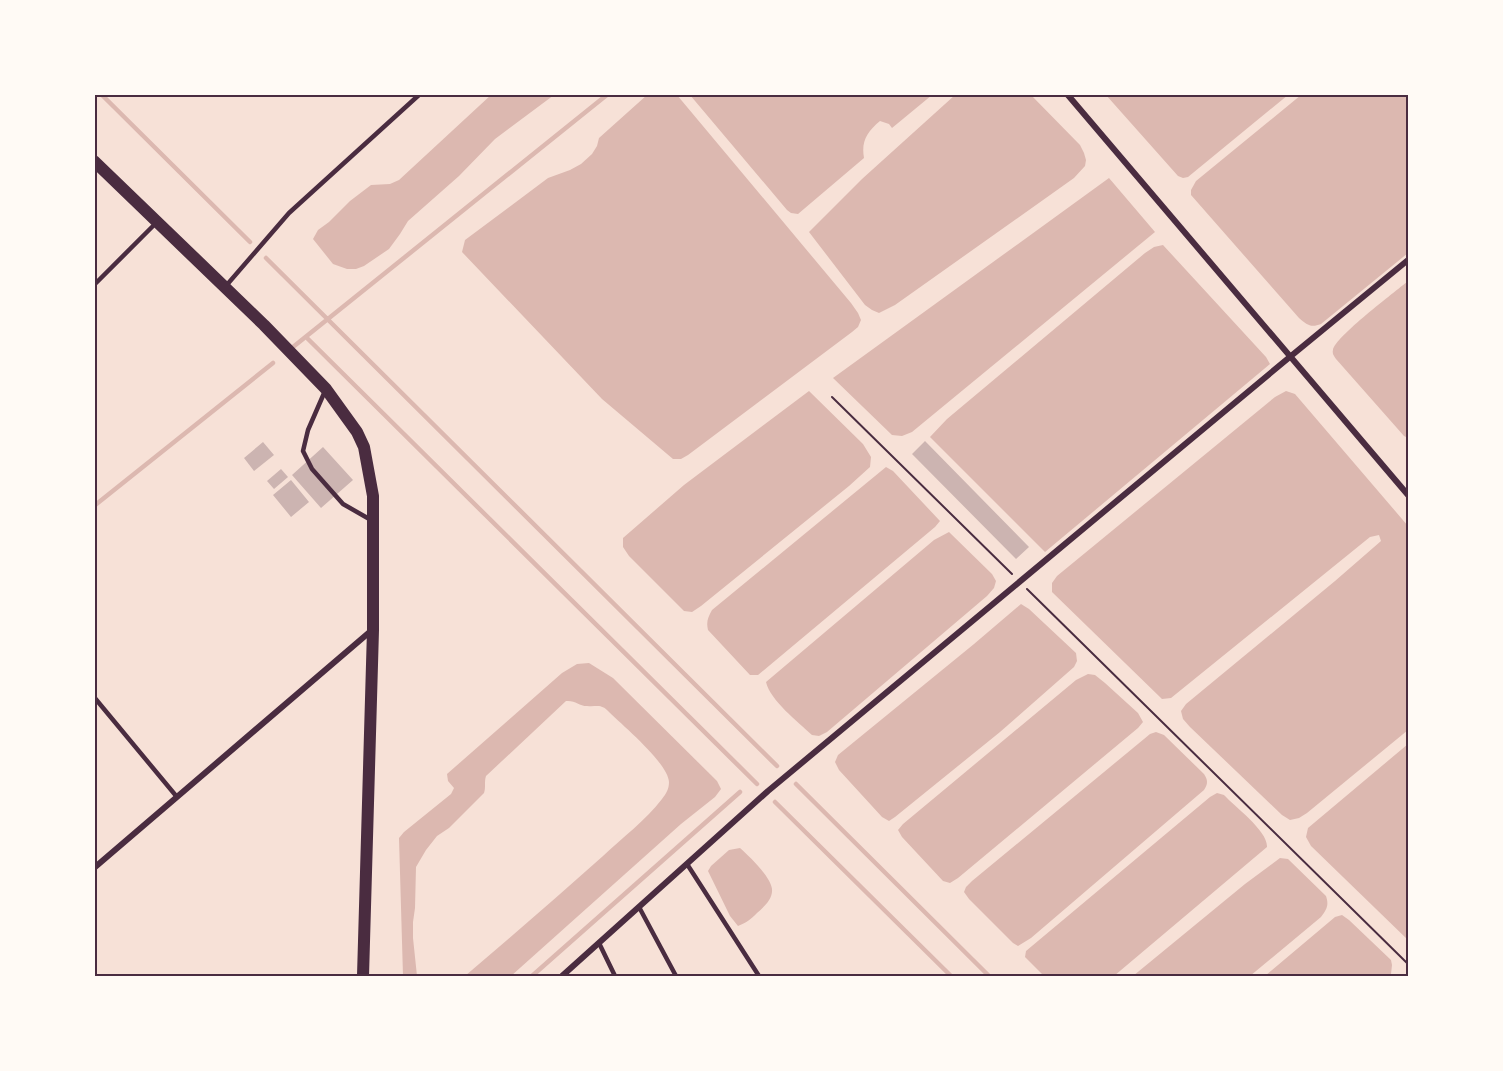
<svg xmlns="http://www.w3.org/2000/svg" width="1503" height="1071" viewBox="0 0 1503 1071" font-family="'IBM Plex Sans',sans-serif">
	<rect width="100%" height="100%" fill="#f7e1d7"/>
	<path fill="#dcb8b0" d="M492,94L554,95L495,139L459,176L408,221L400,234L389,249L364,266L356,269H347L333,264L313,239L318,230L329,222L350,201L371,185L390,184L399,180Z
		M647,95H677L851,303L858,313L861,320L858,327L852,332L688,455L681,459H673L602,399L462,252L465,240L548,178L570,170L581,164L592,154L597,146L599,138Z
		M690,95H932L892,128L889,124L880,121C867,132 861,141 864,158L798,214L791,213L787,210Z
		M955,95H1031L1080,145L1084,153L1086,160L1085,166L1074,178L895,305L879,313L872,310L865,305L809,232L862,179Z
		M1106,95H1288L1188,177L1183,178L1178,176Z
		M1301,95H1408V253L1321,324C1311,328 1307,325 1299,318L1191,195V190L1196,181Z
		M1109,178L1155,232L912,432L902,436L892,435L833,378Z
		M1163,245L1266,357L1270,364L1045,552L930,437L947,419L1145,253L1154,247Z
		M1408,281V438L1404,436L1336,359C1334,356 1332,354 1333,350C1335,337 1395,292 1408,281Z
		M809,391L863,444L871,457L870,467L849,486L701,606L692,612L684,611L629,556L623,547V538L684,485Z
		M1286,391L1295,394L1408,526V730L1307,813L1299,818L1290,820L1282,815L1190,727L1183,719L1181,711L1186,704L1335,581L1381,541L1379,535L1370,537L1171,698L1162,699L1052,592V583L1057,576L1275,397Z
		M886,467L893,471L940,521L935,527L758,675H750L708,630C706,622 708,617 712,610Z
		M949,532L992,574L996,581L994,588L987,596L827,732L819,736L812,735C798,722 770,700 766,682L934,540Z
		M1021,604L1029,609L1076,653L1077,661L1074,667L1000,732L895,817L889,821L882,817L839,770L835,762L838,755L974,644Z
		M589,663L613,678L717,781L721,789L715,797L681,824L511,976H465C511,937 557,897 603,856C622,838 646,820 662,799C666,794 669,789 669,782C668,763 622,725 607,710C600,704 596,707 587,706C579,706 575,700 566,701L486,776C484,782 486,787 484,793L449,828L437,836L426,850L416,867L415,908L413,922V938L417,976H403L399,838L404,832L451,794L454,788L448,781L447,774L562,673L577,664Z
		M1088,674L1095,675L1105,683L1138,713L1143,722L1138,728L958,878L950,883L943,881L902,837L898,830L903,824L1076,680Z
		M1156,732L1164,735L1204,774C1208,780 1208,784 1204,790L1031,938L1018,946L1013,943L969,899L964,892L966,887L972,881L1144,739L1150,734Z
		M1408,744V940L1311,846L1306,837L1308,828Z
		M1217,793L1224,795C1235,807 1268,831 1267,847L1114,976H1044L1025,957L1026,951L1210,797Z
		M740,848C750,857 770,876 772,889C773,899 764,907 757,913C751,919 746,923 738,926L730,916L708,871L711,866L729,850Z
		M1280,858L1288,859L1326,896C1329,905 1327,909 1321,917L1250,976H1133L1245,884Z
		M1342,915L1349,920L1391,960L1392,965L1391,974L1388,976H1265L1335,917Z"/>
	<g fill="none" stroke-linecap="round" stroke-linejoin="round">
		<path stroke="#dcb8b0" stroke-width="4.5" d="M101,94L250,242
			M266,258L777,766
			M306,337L757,784
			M293,347L608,94
			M94,506L273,363
			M796,784L989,976
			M775,802L951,976
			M532,976L740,792"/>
	</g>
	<path fill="#ccb4b1" d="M925,441L1029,547L1016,559L912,454Z
		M263,442L274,455L254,471L244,458Z
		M323,447L353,480L321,508L292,475Z
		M281,469L288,477L274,489L267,481Z
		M291,480L309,502L291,517L273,495Z"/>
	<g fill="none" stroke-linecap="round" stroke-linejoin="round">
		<path stroke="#4a2c40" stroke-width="2" d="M832,397L1012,574
			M1027,589L1408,964"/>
		<path stroke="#4a2c40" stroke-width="4.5" d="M94,285L155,224
			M225,287L289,213L420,94
			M325,391L308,430L303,451L312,469L343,504L371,520
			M94,697L177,797
			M687,864L759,976
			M639,907L676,976
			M599,943L615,976"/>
		<path stroke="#4a2c40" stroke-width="6" d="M1067,94L1408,495
			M94,868L372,630
			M562,976L768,791L1291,356L1408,260"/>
		<path stroke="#4a2c40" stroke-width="12" d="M94,161L264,325L326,389L357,432L364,447L373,496V630L363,976"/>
	</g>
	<rect width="1503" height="1071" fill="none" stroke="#fffaf5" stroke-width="192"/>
	<rect x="96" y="96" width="1311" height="879" fill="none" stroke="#4a2c40" stroke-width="2"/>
</svg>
